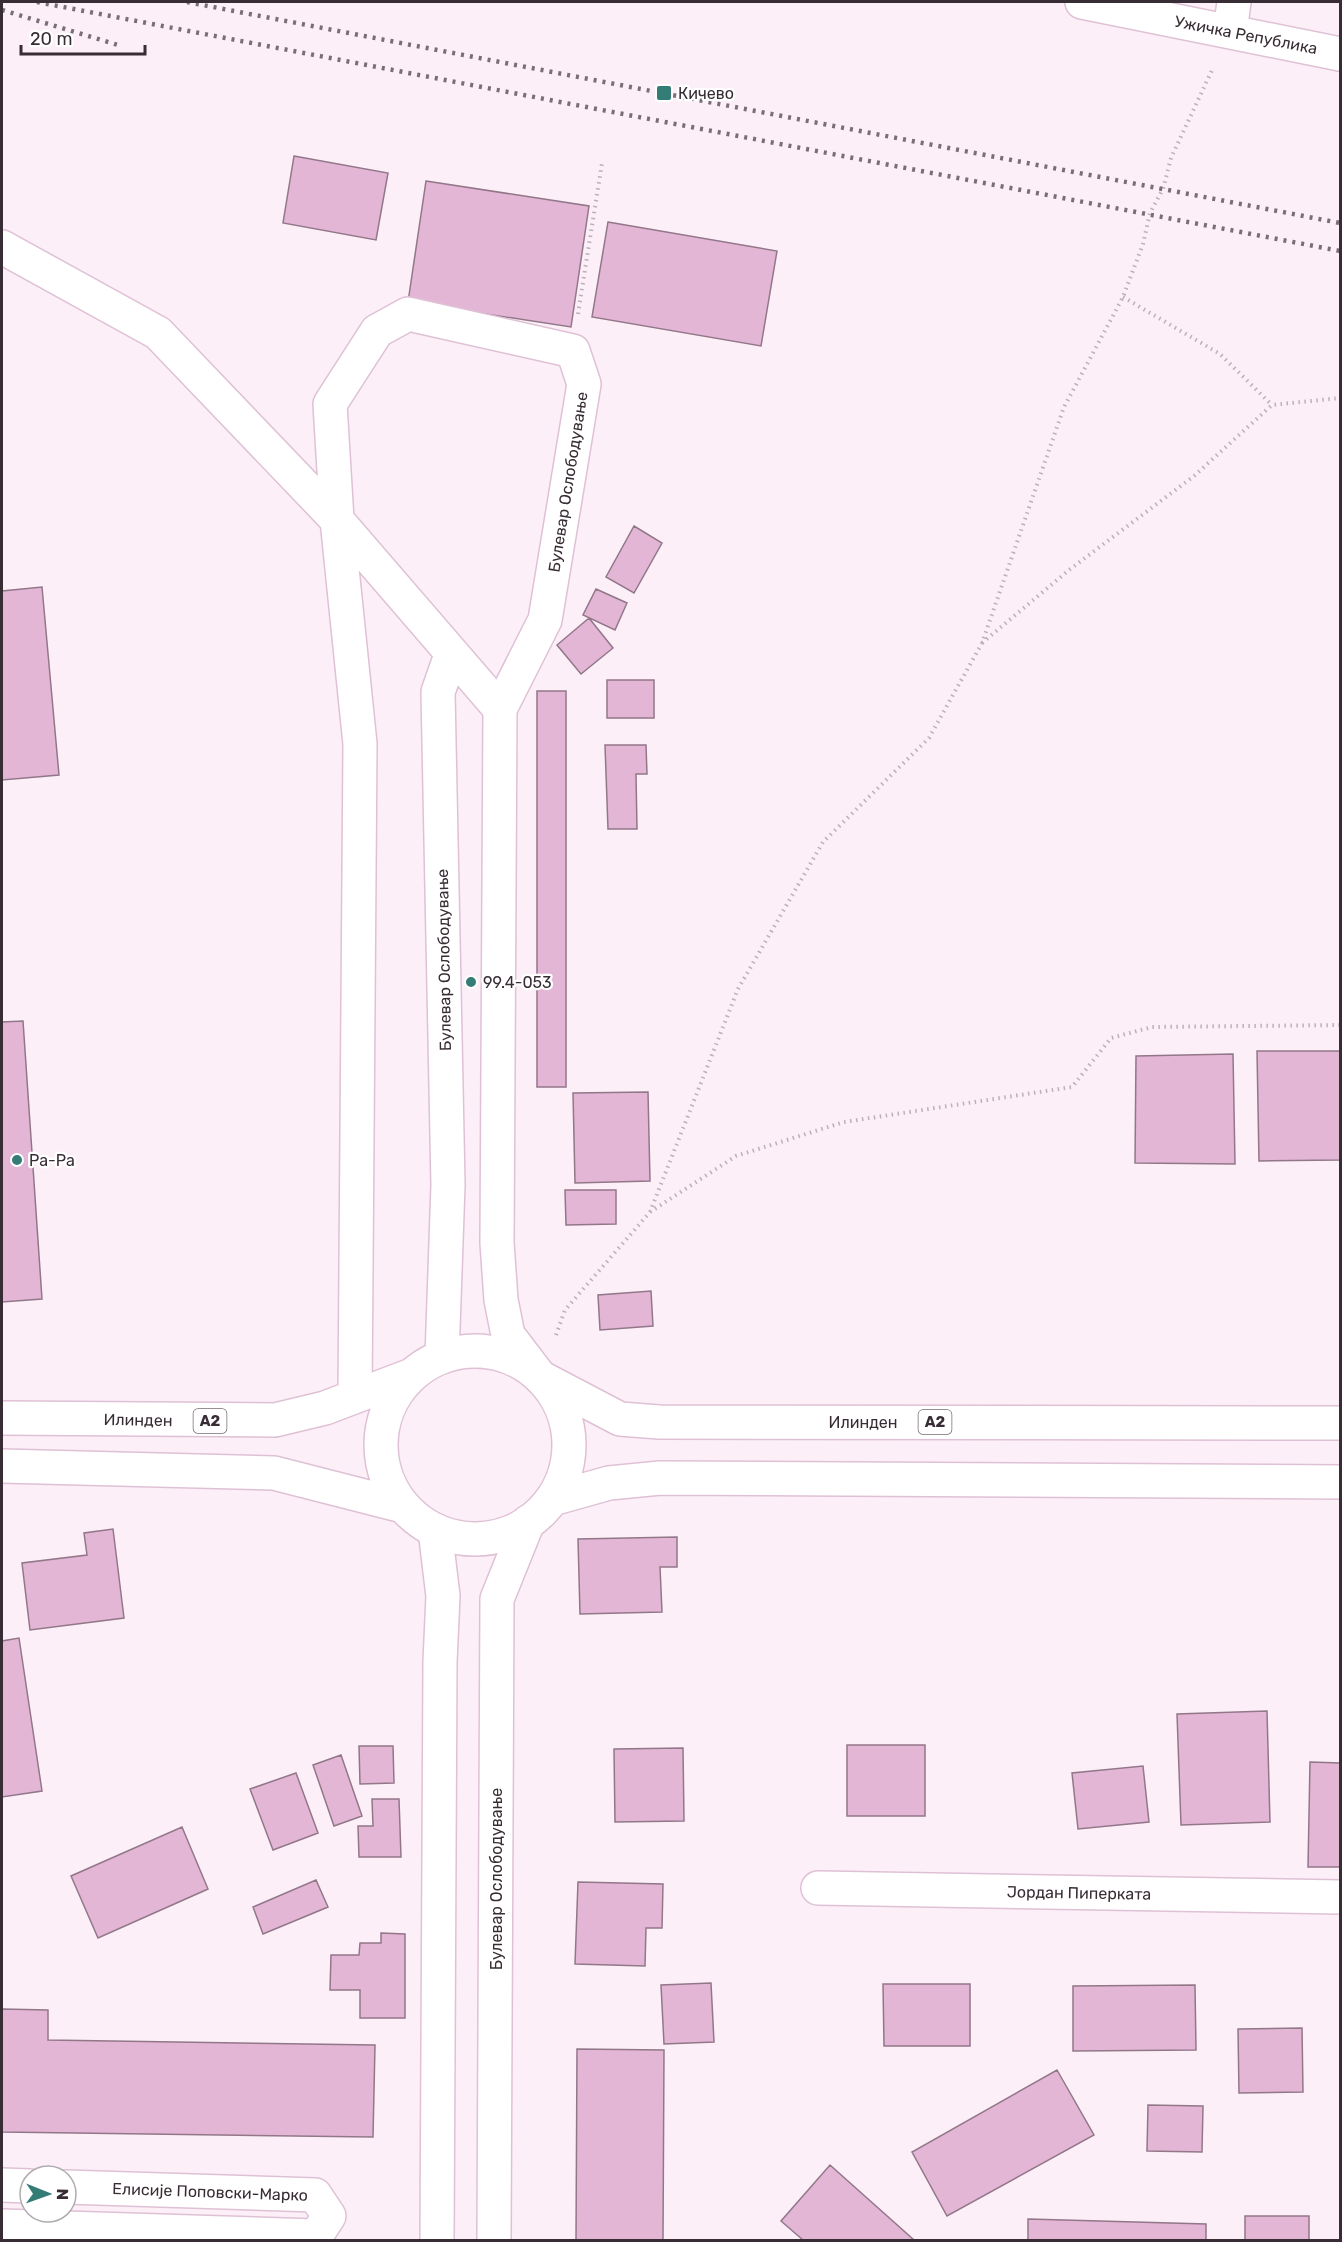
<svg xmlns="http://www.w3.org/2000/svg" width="1342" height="2242" viewBox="0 0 1342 2242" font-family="Rubik,sans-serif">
	<rect width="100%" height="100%" fill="#fceff8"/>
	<path fill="#e4b6d6" stroke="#927789" stroke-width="1.5" d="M294,156L388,173L376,240L283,223Z
		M426,181L589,206L571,327L408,302Z
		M608,222L777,251L761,346L592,317Z
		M634,526L662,543L634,593L606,577Z
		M42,587L59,775L2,780V591Z
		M596,589L627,603L615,630L583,615Z
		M589,618L613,648L581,674L557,645Z
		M607,680H654V718H607Z
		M537,691H566V1087H537Z
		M605,745H646L647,774H636L637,829H608Z
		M23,1021L42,1299L2,1302V1022Z
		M1257,1051H1340V1160L1259,1161Z
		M1233,1054L1235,1164L1135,1163L1136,1056Z
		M648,1092L650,1181L575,1183L573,1093Z
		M565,1190H616V1224L566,1225Z
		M651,1291L653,1326L600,1330L598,1295Z
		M113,1529L124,1618L30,1630L22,1563L87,1555L84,1533Z
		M677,1537V1567H660L662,1612L580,1614L578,1539Z
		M19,1638L42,1791L2,1797V1641Z
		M1267,1711L1270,1822L1181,1825L1177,1714Z
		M847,1745H925V1816H847Z
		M359,1746H393L394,1783L360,1784Z
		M683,1748L684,1821L615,1822L614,1749Z
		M341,1755L362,1816L334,1826L313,1765Z
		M1310,1762L1340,1763V1867H1308Z
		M1143,1766L1149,1822L1078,1829L1072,1773Z
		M296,1773L318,1833L273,1850L250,1789Z
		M372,1799H399L401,1857H359L358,1826H373Z
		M182,1827L208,1889L98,1938L71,1876Z
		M316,1880L328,1907L263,1934L253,1907Z
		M578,1882L663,1884L662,1928H646L645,1966L575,1964Z
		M381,1933L405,1934V2018H360V1990H330L331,1955H359L360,1943H381Z
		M711,1983L714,2042L664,2044L661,1985Z
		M883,1984H970V2046H884Z
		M1195,1985L1196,2050L1073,2051V1986Z
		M2,2009L48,2010V2040L375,2045L373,2137L2,2132Z
		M1302,2028L1303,2092L1239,2093L1238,2029Z
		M577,2049L664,2050L663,2240H576Z
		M1057,2070L1094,2135L947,2216L912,2152Z
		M1148,2105L1203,2106L1202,2152L1147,2151Z
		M830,2165L914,2240H803L781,2221Z
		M1245,2216H1309V2240H1245Z
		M1028,2219L1206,2224V2240H1028Z"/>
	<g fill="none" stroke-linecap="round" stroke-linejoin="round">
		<defs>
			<path id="minor" d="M1082,2L1340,54
				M1230,32L1234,2
				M2,247L158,333L337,520L360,744L355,1396
				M500,709L337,520L330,404L377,331L408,314L573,351L584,384L545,620L500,709L497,1243L501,1300L508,1335L540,1377
				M442,1357L448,1185L438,692L451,655
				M435,1530L443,1596L440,1662L437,2240
				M818,1888L1340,1897
				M2,2185L30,2186
				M2,2226L316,2236L329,2216L315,2195L66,2187
				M494,2240L497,1599L528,1522"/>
			<path id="major" d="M381 1445a94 94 0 1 1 188 0a94 94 0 1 1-188 0Z
				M540,1377L620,1419L659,1422L1340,1423
				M2,1418L275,1420L325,1408L412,1375
				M2,1466L274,1473L403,1506
				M552,1499L609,1483L660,1478L1340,1482"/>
		</defs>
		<use href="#minor" stroke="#dfc1d5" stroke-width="36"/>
		<use href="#major" stroke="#dfc1d5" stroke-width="36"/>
		<path stroke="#bcb0b9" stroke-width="4" stroke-dasharray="1.5 4.5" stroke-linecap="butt" d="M1123,297L1220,354L1272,405
			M578,314L602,163
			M982,643L1069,570L1194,476L1272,405L1340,398
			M650,1212L736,1156L844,1122L1072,1087L1111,1038L1152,1027L1340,1025
			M556,1335L565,1310L650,1212L738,989L823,842L929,738L982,643L1064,407L1123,297L1143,244L1150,213L1163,189L1171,158L1213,68"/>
		<use href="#minor" stroke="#fff" stroke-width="33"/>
		<use href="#major" stroke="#fff" stroke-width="33"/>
		<path stroke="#796d76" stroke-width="4.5" stroke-dasharray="3 6" stroke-linecap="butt" d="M37,2L1340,251
			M187,2L1340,223
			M2,10L118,45"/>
	</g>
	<g fill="#347c76" stroke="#fff" stroke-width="2">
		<rect x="656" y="85" width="16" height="16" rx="3"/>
		<circle cx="471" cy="982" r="6"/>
		<circle cx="17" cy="1160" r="6"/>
	</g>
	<g text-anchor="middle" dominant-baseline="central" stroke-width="4.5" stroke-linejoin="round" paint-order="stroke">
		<g fill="#fff" stroke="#746c72" stroke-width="1.5">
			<rect x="193.5" y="1409" width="33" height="24" rx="4.5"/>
			<rect x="918.5" y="1410" width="33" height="24" rx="4.5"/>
		</g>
		<g font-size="15" font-weight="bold" fill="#382d35">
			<text x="210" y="1421">A2</text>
			<text x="935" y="1422">A2</text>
		</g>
		<g font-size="16" fill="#382d35" stroke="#fff">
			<text transform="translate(1246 35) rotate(11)">Ужичка Република</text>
			<text transform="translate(568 482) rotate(-81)">Булевар Ослободување</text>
			<text transform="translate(444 960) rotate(-91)">Булевар Ослободување</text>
			<text transform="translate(138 1420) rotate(1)">Илинден</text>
			<text x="863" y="1422">Илинден</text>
			<text transform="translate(496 1879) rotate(-90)">Булевар Ослободување</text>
			<text transform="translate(1079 1893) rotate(1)">Јордан Пиперката</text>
			<text transform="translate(210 2192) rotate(2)">Елисије Поповски-Марко</text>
		</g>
		<g font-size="16" fill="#382d35" stroke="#fff" text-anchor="start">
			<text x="678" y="93">Кичево</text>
			<text x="483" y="982">99.4-053</text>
			<text x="29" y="1160">Ра-Ра</text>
		</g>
	</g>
	<rect width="1342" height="2242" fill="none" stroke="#382d35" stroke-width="6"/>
	<g transform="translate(48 2194) rotate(91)"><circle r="28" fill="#ffffff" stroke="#afabae" stroke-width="1.5"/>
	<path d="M0-4.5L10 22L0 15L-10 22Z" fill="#347c76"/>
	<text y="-9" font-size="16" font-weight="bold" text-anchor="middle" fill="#382d35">N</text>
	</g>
	<path d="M21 45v9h124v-9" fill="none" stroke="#382d35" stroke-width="3"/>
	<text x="30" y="45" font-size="18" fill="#382d35" stroke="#ffffff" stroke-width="4.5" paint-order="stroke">20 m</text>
</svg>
